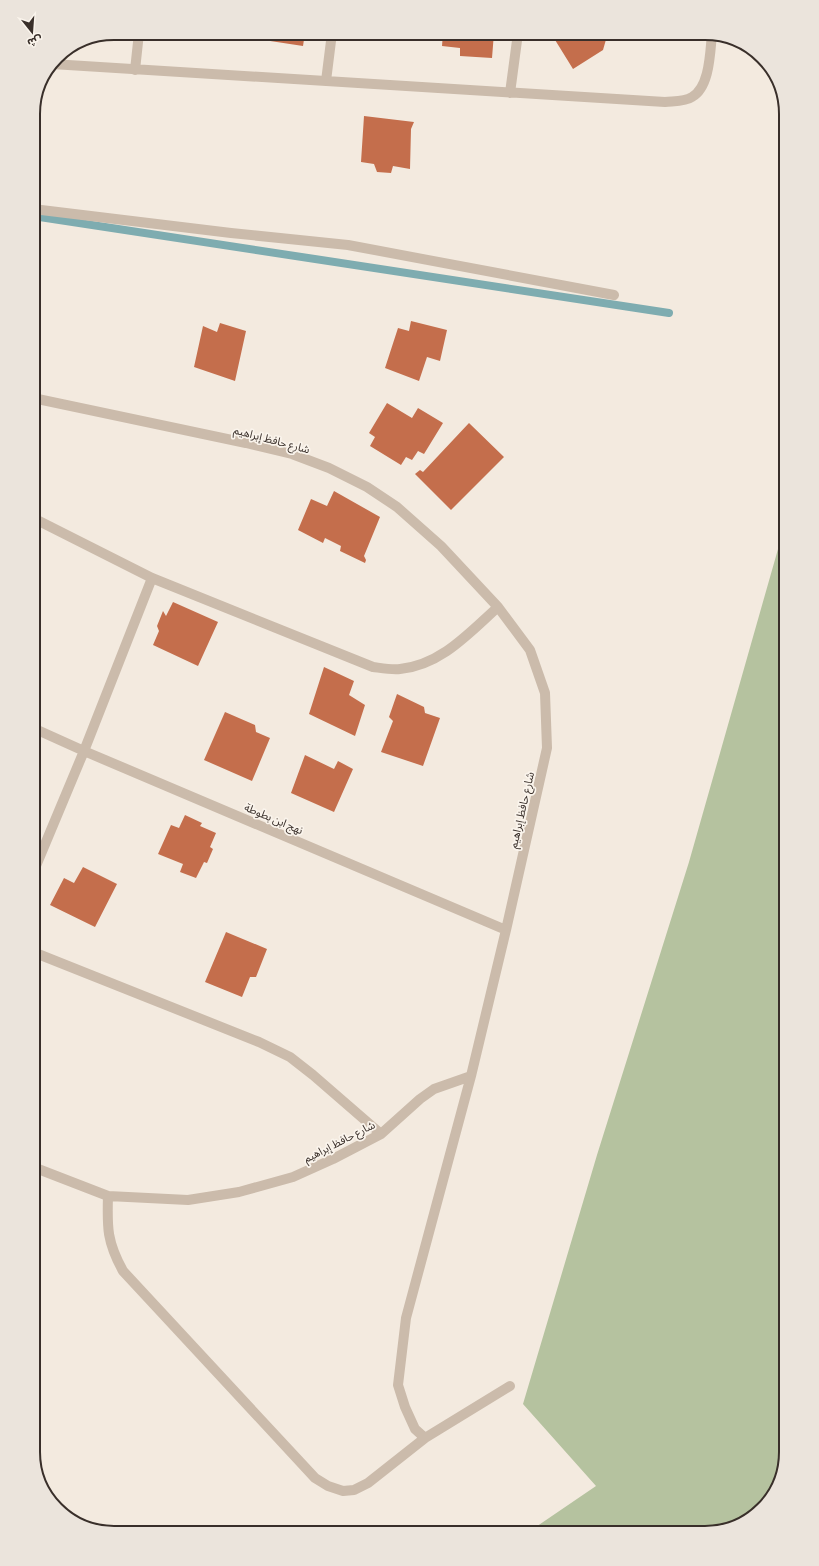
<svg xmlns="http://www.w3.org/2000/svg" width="819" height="1566" viewBox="0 0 819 1566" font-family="Commissioner,'Noto Sans Arabic',sans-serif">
	<rect width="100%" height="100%" fill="#f3eadf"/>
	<path fill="#b5c29f" d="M786,521V1452L772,1497L736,1527L705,1533H527L596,1486L523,1404L597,1155L689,862Z"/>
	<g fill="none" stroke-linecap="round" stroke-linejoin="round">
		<path stroke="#7eacb0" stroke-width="8" d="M33,216L669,313"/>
	</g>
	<path fill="#c46e4c" d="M257,33H305L303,46L257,39Z
		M443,33H494L492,58L460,56V48L442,46Z
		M561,33H600L607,36L603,50L573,69L552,35Z
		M364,116L414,122L411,129L410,169L393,166L391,173L377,172L374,164L361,162Z
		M411,321L447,330L440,361L427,357L419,381L385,368L398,328L409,331Z
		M220,323L246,331L235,381L194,367L203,326L217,332Z
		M387,403L412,418L418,408L443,423L424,454L418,451L412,460L406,457L401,465L370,446L375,437L369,433Z
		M469,423L504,457L451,510L415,474L420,470L423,472Z
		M334,491L380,517L364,556L366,560L365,563L340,551L341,546L325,538L323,543L298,530L311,499L327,506Z
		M173,602L218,622L198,666L153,645L159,631L157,626L163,611L166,616Z
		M324,667L354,681L349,695L365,705L355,736L309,714Z
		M397,694L424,707L425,713L440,718L423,766L381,752L393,721L389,717Z
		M225,712L255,725L256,732L270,738L252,781L204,760Z
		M305,755L334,769L338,761L353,769L334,812L291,793Z
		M185,815L202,823L200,826L216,833L210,847L213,849L207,863L204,862L196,878L180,872L183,864L158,854L171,825L179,828Z
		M83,867L117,884L95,927L50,905L64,878L74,883Z
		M226,932L267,949L256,977H250L242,997L205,982Z"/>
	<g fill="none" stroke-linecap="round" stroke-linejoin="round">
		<path stroke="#cbbbab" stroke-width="10" d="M52,64L665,102C673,101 685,102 692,97C710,87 710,52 712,34
			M135,70L139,33
			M326,81L332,33
			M510,93L518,33
			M33,209L231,233L348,245L614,295
			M33,518L152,578L373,667C381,668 392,670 400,669C441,665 469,633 498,607
			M33,728L84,751L506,930
			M33,873L84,751L152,578
			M33,952L259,1042L290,1057L313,1075L381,1134
			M33,1167L108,1196L188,1200L239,1192L293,1177L333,1159L381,1134L420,1099L434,1089L471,1076L506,930L547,748L545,693L530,650L498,607L441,546L397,507L367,487L329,468L292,454L246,443L33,398
			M108,1196C107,1228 107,1242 123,1271L315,1478L328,1486L343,1491L354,1490L368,1483L425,1438L510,1386
			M425,1438L415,1429L405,1407L398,1385L406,1318L471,1076"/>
	</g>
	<g text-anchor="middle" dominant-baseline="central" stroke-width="3.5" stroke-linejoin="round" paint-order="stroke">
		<g font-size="11" fill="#392f2a" stroke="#faf4ec">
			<text transform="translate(272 439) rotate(15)">شارع حافظ إبراهيم</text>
			<text transform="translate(521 810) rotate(-77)">شارع حافظ إبراهيم</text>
			<text transform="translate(274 818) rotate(23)">نهج ابن بطوطة</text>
			<text transform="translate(339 1141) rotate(-27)">شارع حافظ إبراهيم</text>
		</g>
	</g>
	<path d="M0 0H819V1566H0ZM114 40H705A74 74 0 0 1 779 114V1452A74 74 0 0 1 705 1526H114A74 74 0 0 1 40 1452V114A74 74 0 0 1 114 40Z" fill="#ebe4dc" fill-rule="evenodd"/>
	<path fill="none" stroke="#392f2a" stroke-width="2" d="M114 40H705A74 74 0 0 1 779 114V1452A74 74 0 0 1 705 1526H114A74 74 0 0 1 40 1452V114A74 74 0 0 1 114 40Z"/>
	<g transform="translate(32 32) rotate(163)" stroke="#faf4ec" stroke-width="3" paint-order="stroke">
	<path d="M0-3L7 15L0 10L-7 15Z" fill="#392f2a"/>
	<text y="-6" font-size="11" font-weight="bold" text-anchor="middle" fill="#392f2a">ش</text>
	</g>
</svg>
